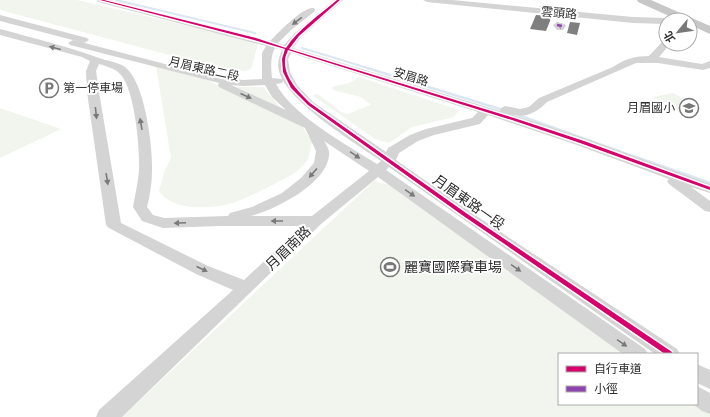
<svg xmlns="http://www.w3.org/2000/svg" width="710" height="417" viewBox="0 0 710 417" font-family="Jost,'Noto Sans TC',sans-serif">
	<rect width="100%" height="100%" fill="#fff"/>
	<path fill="#f1f5ed" d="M0,0H77L219,33L258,44L251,69L245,71L222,69L0,10Z
		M156,66L207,80L302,126L312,142C310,148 310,157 306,162C299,172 286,178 276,183C260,191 242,201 225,205C204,209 172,210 159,191L165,170L171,158Z
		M359,77L459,110L454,117L412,127L389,143L375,139L312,95L318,94L341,112L348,114L371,105L361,97L333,90L332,87L349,83Z
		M236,87H263L281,108Z
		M673,93L702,109L682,113L653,97Z
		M0,108L61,129L0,158Z
		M375,180L379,183L391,185L629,354H559V404H697L710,412V417H122Z"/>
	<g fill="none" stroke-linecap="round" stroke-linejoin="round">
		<path stroke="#dbe6f1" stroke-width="2" d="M116,0L255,33
			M302,48L371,69"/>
		<path stroke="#dbe6f1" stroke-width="2.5" d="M367,68L503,110
			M518,115L638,158"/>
		<path stroke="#dbe6f1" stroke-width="3" d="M635,157L710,183"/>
	</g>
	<path fill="#7f7f7f" d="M536,15L552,16L546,31L530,29Z
		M570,22L580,23L577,35L567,33Z"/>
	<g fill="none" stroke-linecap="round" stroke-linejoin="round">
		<path fill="#d4d4d4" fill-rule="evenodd" d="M97,0H111L270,41C278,33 303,6 314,8L315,10L314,12L291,30L278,43L284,45L295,33L334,0H343L301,37L293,48L500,111L501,108L505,106L520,109L529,107L539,98L613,67C624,59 636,56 649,56L663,41L666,40V44H670L659,57L702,64L710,61V68L703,70L658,63H636L547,102C537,112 527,118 513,115L587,139L710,184V193L691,187L710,201V212L705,211L669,184L667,181L669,179L577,145L488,115L480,124L434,135L418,141L399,153L396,160L469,211L677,349L680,354H655L389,167L386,170L645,349L648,354H623L378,177L321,224L122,417H96L99,410L233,290L196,274L109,228L106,225L87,92L86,71L90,61L82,57L0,35V29C33,38 67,46 99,58C107,61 118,62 125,67C145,82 153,147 152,171C152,183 150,195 147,207L153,215L164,218L228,216L230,213L252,207L282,193L301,178L314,163L316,151L305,128L219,87L218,85L219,83L70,45L68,43L73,40L211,76L243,80L262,79V53L266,46L98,2ZM275,48L282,50C279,57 277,64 279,71C286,101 355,143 381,161L377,164C347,145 292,115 276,84L282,83L283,81L282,79L272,78C271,68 270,57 275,48ZM291,53L478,112L472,118L426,129L410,135L388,148L386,152L313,102L297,85L290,72L288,59ZM99,64C105,66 114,68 119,73C135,87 140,149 139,171C138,183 135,195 133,207L142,221L163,228L219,226H302L244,280L208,266L121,223L99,92L96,71ZM231,85L243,86L265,85L272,97L286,110ZM324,141L369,171L312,216H251C275,210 331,182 329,152C329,149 326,144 324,141Z
			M423,0H452L633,17L666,18L670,20H666V24L633,23L427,2Z
			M0,15L87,38L89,40L84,43L0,21Z
			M557,22L565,24L566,26L563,30H557L553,25Z
			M697,364L710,370V389L697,383Z
			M697,386L710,393V414L702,411L693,404H697Z"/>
		<path fill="#c7c7c7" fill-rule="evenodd" d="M637,0H651L710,26V34L690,25V20H678L638,2Z"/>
		<path stroke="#8e44ad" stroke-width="2.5" stroke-dasharray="5 2.5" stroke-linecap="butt" d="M557,25L562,26L560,28"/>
		<defs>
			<path id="cycleway" d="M100,0H104L256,38L286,48C298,29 321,14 337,0H340L299,36L289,49L514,118L584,141L710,187V190L580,143L512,120L288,50C287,53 285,57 285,60C284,78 298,91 310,103L466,213L672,352L673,354H665L462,215L308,105L291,88L283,72L282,59L285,49L254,40Z"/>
		</defs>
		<use href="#cycleway" stroke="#fff" stroke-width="3"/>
		<use href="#cycleway" fill="#d6006c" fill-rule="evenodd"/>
	</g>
	<defs><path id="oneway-solid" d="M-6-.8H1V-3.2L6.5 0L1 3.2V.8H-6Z"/></defs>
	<g fill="#797979">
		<use href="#oneway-solid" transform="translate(297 21) rotate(143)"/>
		<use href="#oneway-solid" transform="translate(55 48) rotate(-165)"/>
		<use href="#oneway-solid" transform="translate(246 96) rotate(25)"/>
		<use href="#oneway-solid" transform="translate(96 113) rotate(84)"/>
		<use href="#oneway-solid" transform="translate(141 124) rotate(-100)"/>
		<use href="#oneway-solid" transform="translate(355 155) rotate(34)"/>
		<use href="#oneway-solid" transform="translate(313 173) rotate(131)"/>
		<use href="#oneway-solid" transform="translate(107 179) rotate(81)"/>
		<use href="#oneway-solid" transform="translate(410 193) rotate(35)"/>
		<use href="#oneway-solid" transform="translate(277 221) rotate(-180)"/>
		<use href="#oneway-solid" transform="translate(180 223) rotate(178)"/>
		<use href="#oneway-solid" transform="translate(516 268) rotate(35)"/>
		<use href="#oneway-solid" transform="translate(202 269) rotate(25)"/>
		<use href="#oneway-solid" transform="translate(622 343) rotate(35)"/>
	</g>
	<defs>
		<symbol id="parking-ring" viewBox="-11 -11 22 22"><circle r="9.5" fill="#fff" stroke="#787878" stroke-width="1.5"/><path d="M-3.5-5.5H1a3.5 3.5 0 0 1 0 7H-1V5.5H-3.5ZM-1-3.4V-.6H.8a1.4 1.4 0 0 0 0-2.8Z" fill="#787878"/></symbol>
		<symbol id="school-ring" viewBox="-11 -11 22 22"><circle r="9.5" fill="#fff" stroke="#787878" stroke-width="1.5"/><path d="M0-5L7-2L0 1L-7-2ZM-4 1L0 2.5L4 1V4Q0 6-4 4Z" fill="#787878"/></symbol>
		<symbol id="stadium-ring" viewBox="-11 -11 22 22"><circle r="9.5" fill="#fff" stroke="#787878" stroke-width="1.5"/><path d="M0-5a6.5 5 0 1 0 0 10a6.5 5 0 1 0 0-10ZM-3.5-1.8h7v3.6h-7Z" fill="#787878"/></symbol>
	</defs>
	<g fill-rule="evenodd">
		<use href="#parking-ring" x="38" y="77" width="22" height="22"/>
		<use href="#school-ring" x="678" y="97" width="22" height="22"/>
		<use href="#stadium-ring" x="379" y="256" width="22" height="22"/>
	</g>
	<g text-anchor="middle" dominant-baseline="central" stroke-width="4" stroke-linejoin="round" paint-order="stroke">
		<g font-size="12" fill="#2f2f2f" stroke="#fff">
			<text transform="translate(559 13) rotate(5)">雲頭路</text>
			<text transform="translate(204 69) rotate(13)">月眉東路二段</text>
			<text transform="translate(411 77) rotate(17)">安眉路</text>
		</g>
		<g font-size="12" fill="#2f2f2f" stroke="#fff" text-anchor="start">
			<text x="63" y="88">第一停車場</text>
			<text x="675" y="108" text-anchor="end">月眉國小</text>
		</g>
		<g font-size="14" fill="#2f2f2f" stroke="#fff">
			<text transform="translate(469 202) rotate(35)">月眉東路一段</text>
			<text transform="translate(288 248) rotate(-44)">月眉南路</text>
		</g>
		<g font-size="14" fill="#2f2f2f" stroke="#fff" text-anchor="start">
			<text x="404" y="267">麗寶國際賽車場</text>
		</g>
	</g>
	<rect x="558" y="353" width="140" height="52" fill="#ffffff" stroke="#acacac"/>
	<rect x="566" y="366" width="20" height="6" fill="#d6006c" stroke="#acacac"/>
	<text x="594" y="373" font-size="12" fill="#2f2f2f">自行車道</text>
	<rect x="566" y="386" width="20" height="6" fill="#8e44ad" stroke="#acacac"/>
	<text x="594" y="393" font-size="12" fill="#2f2f2f">小徑</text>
	<g transform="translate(678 32) rotate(241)"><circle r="19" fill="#ffffff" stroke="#acacac"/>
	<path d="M0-3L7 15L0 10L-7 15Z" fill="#787878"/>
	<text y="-6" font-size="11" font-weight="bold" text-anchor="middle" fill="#2f2f2f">北</text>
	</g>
</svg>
